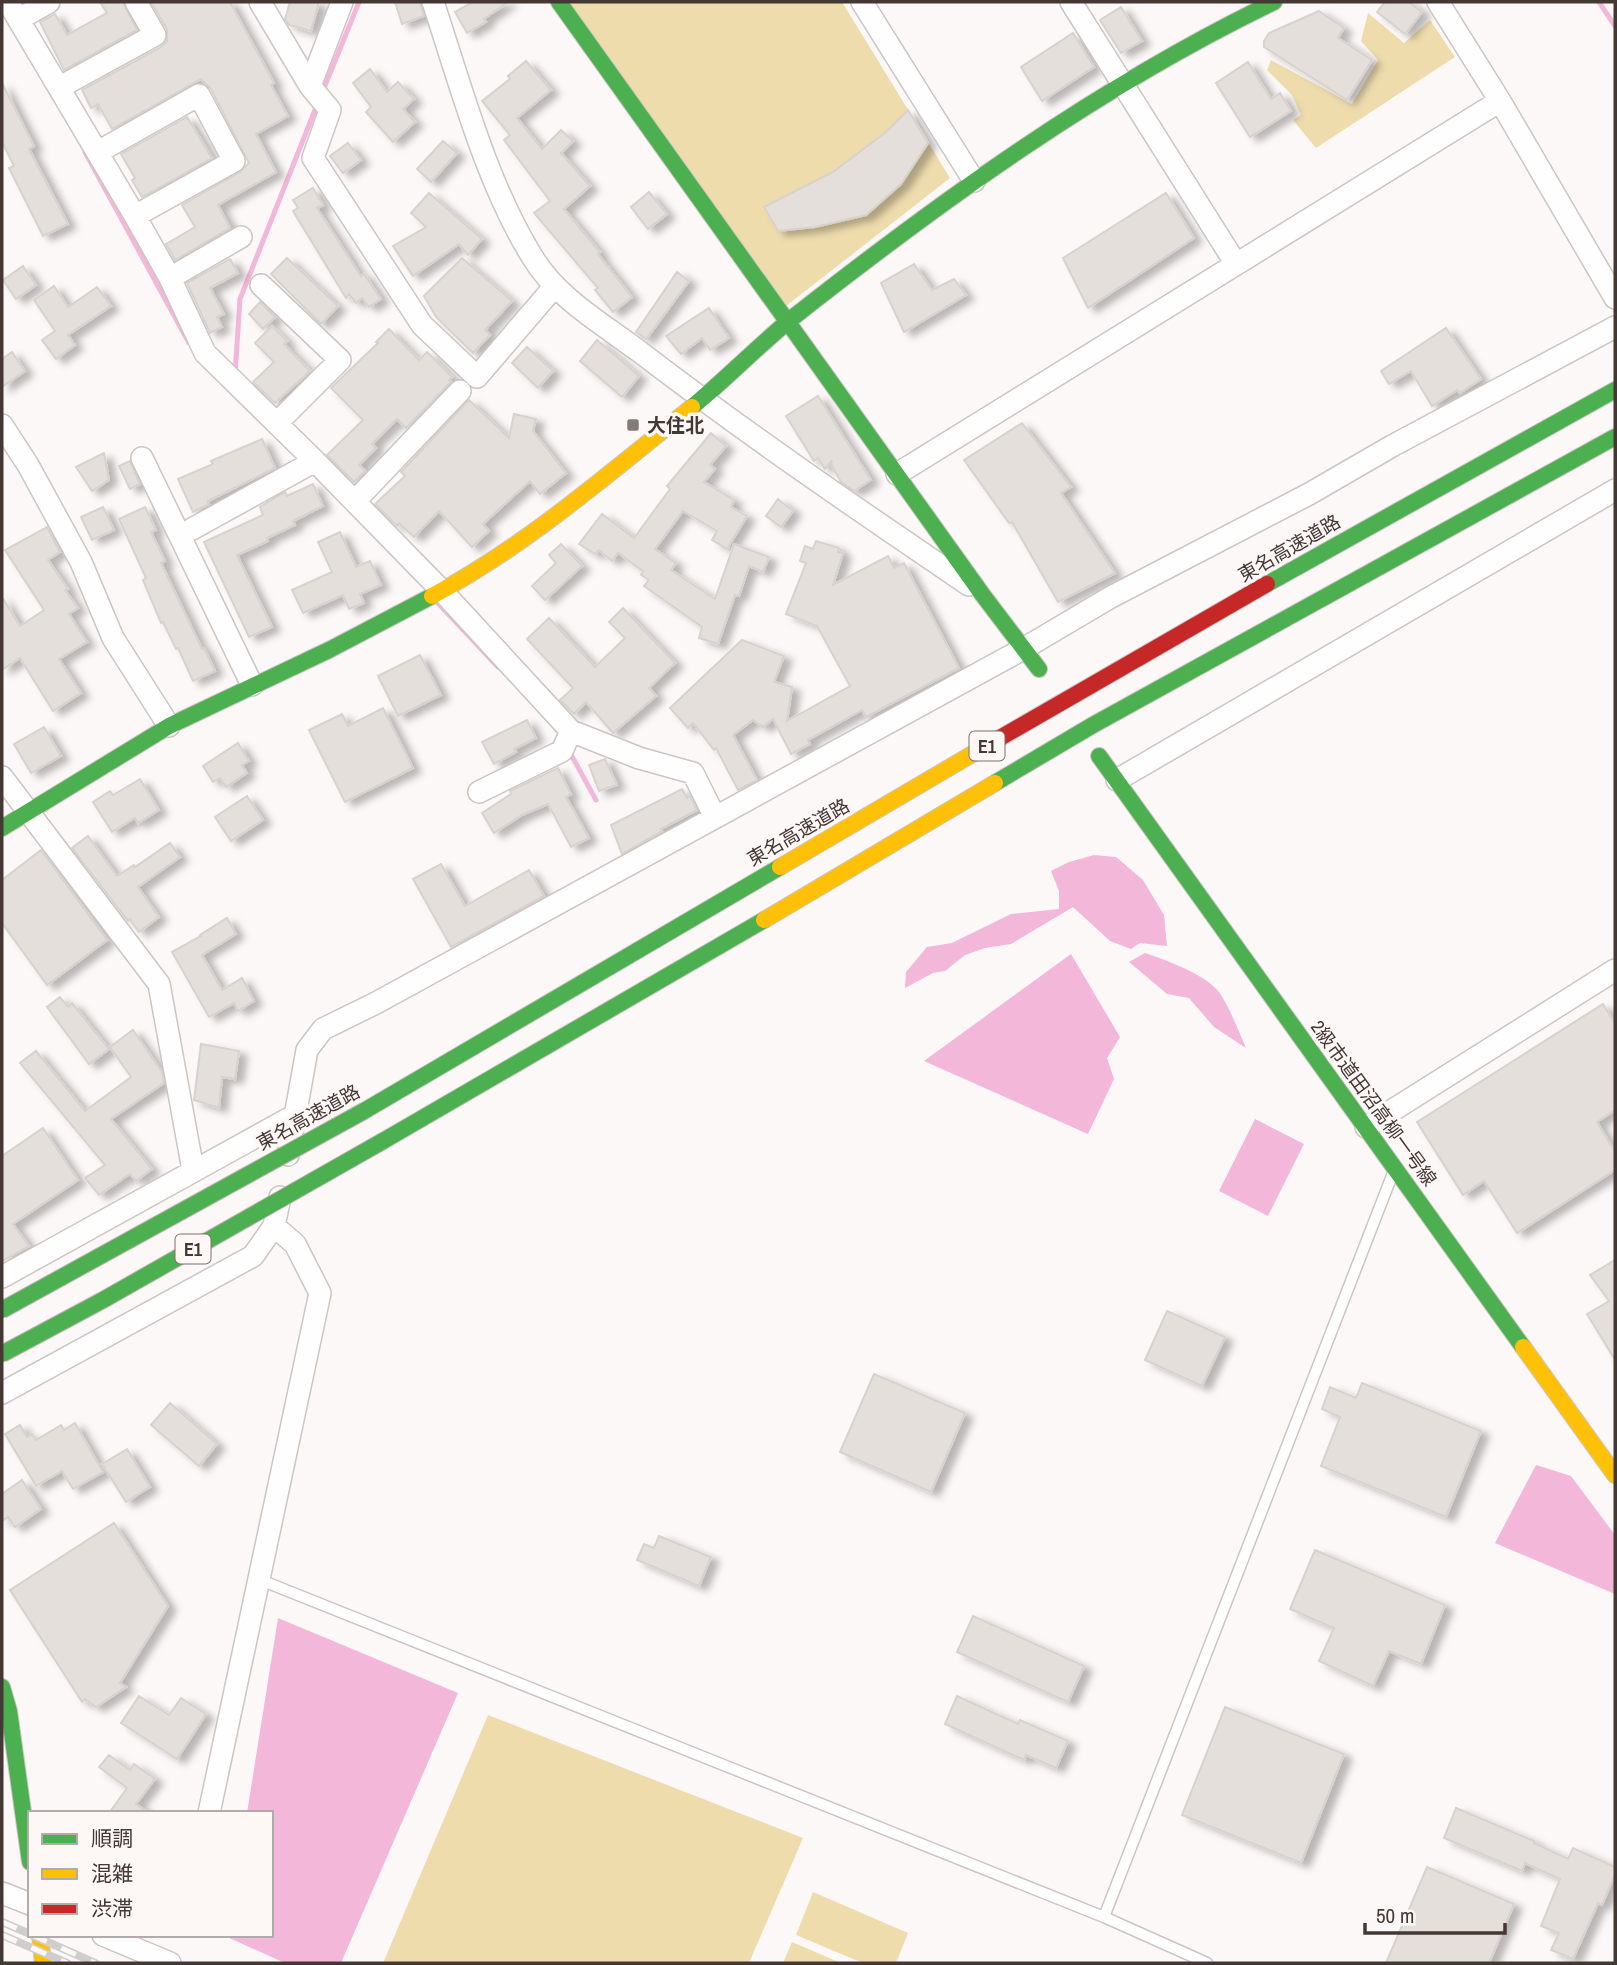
<svg xmlns="http://www.w3.org/2000/svg" width="1617" height="1965" viewBox="0 0 1617 1965" font-family="'Archivo Narrow','Noto Sans JP',sans-serif">
	<defs>
		<filter id="shadow"><feDropShadow dx="8" dy="4.5" stdDeviation="3.5" flood-color="#0004"/></filter>
	</defs>
	<rect width="100%" height="100%" fill="#fcf8f7"/>
	<path fill="#eedcad" d="M570,2H842L950,178L781,310Z
		M1368,13L1404,43L1430,20L1455,57L1316,148L1293,120L1301,115L1292,95L1267,70L1271,60L1352,104L1378,60L1361,41Z
		M488,1715L803,1838L749,1963H383Z
		M813,1892L908,1933L896,1963H863L796,1935Z
		M792,1942L841,1963H783Z"/>
	<path fill="#f2b7d9" d="M1094,855L1116,857L1143,880L1164,915L1167,946L1140,943L1131,949L1110,941L1073,907L1011,944L985,948L965,955L945,971L933,973L905,988L906,972L927,947L952,943L1011,914L1059,909V891L1051,871L1069,862Z
		M1145,953C1166,960 1205,974 1219,992C1230,1008 1238,1030 1246,1048L1214,1027L1189,998L1167,994L1129,962Z
		M1071,954L1120,1037L1107,1058L1114,1079L1088,1134L924,1061Z
		M1255,1119L1304,1144L1268,1216L1219,1191Z
		M1536,1465L1571,1476L1615,1535V1594L1495,1543Z
		M278,1618L458,1693L341,1963H285L227,1937L271,1935V1813H247Z"/>
	<g fill="none" stroke-linecap="round" stroke-linejoin="round">
		<path stroke="#f2b7d9" stroke-width="5" d="M1599,2L1615,26
			M322,93L359,2
			M85,152L189,343
			M235,375L240,299L317,105
			M437,602L498,667
			M569,751L596,800"/>
	</g>
	<path fill="#e4dfda" stroke="#d7d2ce" stroke-width="2" filter="url(#shadow)" d="M100,2H123L137,30L64,70L40,22L55,14L67,35L107,13Z
		M151,2H230L274,83L271,85L288,116L256,134L276,172L218,205L230,228L175,260L166,244L195,227L182,205L240,172L249,163L211,89L201,79L112,129L98,104L91,108L82,90L161,47L167,41V29Z
		M290,2H319L311,31L289,25L285,19Z
		M395,2H420L424,16L402,24Z
		M473,2H508L484,19L486,22L467,33L455,12Z
		M1385,2H1409L1422,12L1405,34L1377,12Z
		M1121,7L1142,41L1121,53L1100,20Z
		M1319,11L1344,28L1338,38L1372,60L1347,100L1264,47V41L1269,33Z
		M1073,33L1094,67L1042,101L1021,67Z
		M526,61L551,90L517,118L542,149L561,130L573,141L561,153L590,186L564,209L600,252L598,254L632,297L613,312L595,290L598,288L534,213L550,201L504,140L510,135L482,101L510,79L508,76Z
		M1248,62L1271,99L1280,93L1291,111L1250,137L1216,83Z
		M370,69L387,92L398,82L414,99L403,109L415,122L393,142L366,112L371,107L353,83Z
		M2,83L34,146L29,149L68,224L43,236L9,168L14,166L2,142Z
		M908,110L928,143L901,184L866,215L815,227L778,231L764,207L833,172L886,132Z
		M187,117L212,158L142,197L132,180L135,178L121,154Z
		M443,141L457,153L431,182L417,169Z
		M348,143L361,160L343,173L330,156Z
		M313,188L323,205L317,208L361,276L364,274L381,299L369,307L362,298L356,303L349,294L346,298L293,211L298,208L293,200Z
		M649,192L667,214L648,229L631,207Z
		M429,193L482,239L468,255L459,244L413,276L393,246L426,227L411,213Z
		M1166,193L1194,238L1088,308L1063,258Z
		M287,258L338,306L321,324L271,274Z
		M462,258L512,301L485,330L490,335L473,353L436,317L424,296Z
		M230,259L238,273L210,288L224,314L217,317L222,327L210,333L187,283Z
		M914,264L932,290L954,279L966,295L904,332L881,283Z
		M23,266L36,285L16,299L3,280Z
		M677,272L689,281L646,339L636,332Z
		M54,286L68,307L97,287L111,306L68,335L75,345L56,359L42,340L55,331L34,300Z
		M260,302L275,317L263,329L249,314Z
		M709,308L729,338L710,350L702,338L681,354L666,336Z
		M272,326L287,341L284,344L310,371L275,403L253,382L274,362L255,343Z
		M1446,328L1481,379L1460,393L1457,390L1432,406L1411,371L1389,384L1381,371Z
		M389,329L419,360L427,352L452,377L449,380L451,382L406,428L397,419L372,444L376,448L359,465L365,471L354,482L327,455L363,420L331,388L378,343L376,342Z
		M597,340L639,376L622,397L580,361Z
		M527,347L553,371L538,388L512,363Z
		M12,352L25,371L2,387V359Z
		M818,396L871,480L854,491L841,482L831,464L832,460L825,469L818,458L814,461L786,416Z
		M469,400L509,438L514,414L536,419L533,431L566,473L540,494L530,481L483,524L489,531L472,547L439,511L414,537L399,523L397,526L375,504L405,476L401,472Z
		M1022,423L1071,487L1061,493L1115,573L1058,602L1012,522L1009,523L964,460Z
		M711,433L726,446L710,465L715,469L704,482L734,500L731,507L747,516L727,549L712,540L717,531L683,511L655,549L676,563L671,570L715,599L734,544L769,557L763,572L749,566L739,596L735,595L718,644L699,638L702,627L644,586L649,580L641,575L643,571L618,553L612,561L599,550L595,554L579,544L602,514L634,538L670,489L667,486Z
		M262,439L275,468L208,501L209,504L193,512L178,479L213,464L211,461Z
		M104,453L109,480L92,491L76,467Z
		M130,461L140,484L130,489L119,466Z
		M313,484L323,506L293,521L295,525L267,538L268,541L237,555L272,627L249,637L204,542L263,515L260,507L285,492L287,496Z
		M778,499L793,511L781,527L766,516Z
		M103,507L114,530L92,540L81,517Z
		M145,507L156,530L151,532L165,561L161,563L202,649L204,648L215,671L193,681L178,648L176,649L163,622L161,623L143,580L146,578L119,519Z
		M47,527L60,552L48,560L68,589L65,590L78,608L69,614L87,642L59,659L81,693L53,711L20,658L2,670V597L20,626L44,610L5,550Z
		M340,532L356,567L370,561L381,585L360,594L364,603L349,609L343,595L303,613L292,590L332,572L318,542Z
		M816,541L839,548L838,552L843,553L833,585L888,556L894,568L904,563L959,668L866,717L862,710L808,740L810,744L791,754L773,719L763,727L753,720L733,735L757,780L738,790L716,748L714,750L693,723L688,728L670,708L742,640L784,656L774,682L792,687L787,721L850,686L817,626L786,614L806,563L800,561L805,546L813,549Z
		M561,544L582,566L545,600L532,586L556,563L549,555Z
		M623,608L675,663L649,688L656,696L613,733L586,702L574,714L560,700L573,688L527,639L549,618L595,667L625,638L609,622Z
		M420,655L441,695L398,716L378,676Z
		M383,708L413,768L345,802L309,730L342,714L348,726Z
		M527,720L536,738L514,749L516,752L494,764L482,742Z
		M44,727L61,756L31,773L14,744Z
		M238,743L249,761L242,765L247,773L226,787L220,778L213,782L203,766Z
		M605,759L617,785L599,791L589,765Z
		M558,768L571,794L566,797L589,838L571,847L548,804L522,815L494,833L482,813L511,794L510,791Z
		M140,779L159,810L138,823L135,818L112,832L93,802L110,791L113,795Z
		M682,789L687,798L690,796L697,810L661,829L662,831L622,854L611,825Z
		M247,796L263,820L231,841L215,817Z
		M88,836L117,876L134,865L135,867L170,843L180,857L138,887L159,917L139,932L130,919L128,921L72,848Z
		M41,850L107,940L47,985L2,923V880Z
		M441,864L465,906L529,870L544,896L451,947L413,879Z
		M227,918L236,934L202,955L222,990L242,978L254,1001L238,1011L234,1003L209,1017L172,952L201,936L200,935Z
		M60,997L68,1007L72,1003L109,1049L89,1064L47,1007Z
		M1603,1004L1615,1024V1110L1597,1122L1615,1152V1170L1517,1233L1484,1181L1463,1195L1417,1122Z
		M133,1030L162,1072L164,1083L111,1119L152,1169L136,1181L130,1174L99,1195L85,1178L105,1165L20,1063L36,1051L85,1111L131,1077L110,1047Z
		M201,1044L239,1051L235,1079L222,1077L219,1108L194,1100Z
		M43,1128L78,1180L13,1224L29,1246L2,1261V1156Z
		M1615,1260V1360L1587,1314L1609,1301L1590,1275Z
		M1167,1311L1225,1337L1202,1386L1145,1360Z
		M874,1374L965,1413L931,1492L840,1452Z
		M1362,1383L1481,1431L1446,1517L1321,1466L1340,1417L1322,1409L1330,1387L1356,1398Z
		M170,1403L217,1444L199,1466L151,1425Z
		M75,1423L103,1472L73,1489L62,1471L36,1486L5,1434L20,1425L27,1437L32,1434L36,1440L61,1425L64,1430Z
		M127,1449L150,1487L126,1502L102,1464Z
		M22,1480L41,1509L15,1527L8,1517L2,1521V1494Z
		M114,1523L168,1606L120,1683L126,1687L96,1707L85,1699L82,1702L10,1590Z
		M659,1536L711,1557L699,1586L637,1560L644,1544L654,1548Z
		M1315,1550L1445,1605L1421,1664L1389,1651L1373,1686L1319,1661L1334,1628L1290,1609Z
		M973,1616L1084,1666L1068,1702L957,1652Z
		M139,1696L169,1715L181,1698L206,1714L177,1759L121,1723Z
		M957,1696L1018,1724L1020,1720L1068,1741L1056,1768L1026,1755L1024,1760L945,1724Z
		M1225,1707L1344,1754L1301,1863L1182,1815Z
		M109,1755L130,1770L134,1764L155,1779L136,1804L148,1813H109L127,1788L99,1767Z
		M1456,1808L1534,1841V1843L1568,1859L1573,1848L1615,1867V1874L1602,1905L1598,1903L1573,1959L1551,1950L1559,1933L1541,1926L1560,1879L1525,1863L1522,1871L1444,1838Z
		M1427,1867L1514,1904L1489,1963H1386Z"/>
	<g fill="none" stroke-linecap="round" stroke-linejoin="round">
		<defs>
			<path id="lane" d="M258,1579L1104,1917L1207,1963
				M1104,1917L1393,1173"/>
			<path id="street" d="M8,2L135,216L170,278L205,353L315,461
				M260,2L310,86L330,110L313,158L422,325L477,377L554,287
				M433,2C461,86 486,183 533,258C557,298 603,324 640,352C747,434 857,509 969,585
				M862,2L974,181
				M1071,2L1236,264
				M1438,2L1500,101L1615,298
				M19,19L49,2
				M310,86L342,2
				M60,87L155,35L136,2
				M98,152L199,95L234,161L135,216
				M170,278L241,237
				M261,285L340,360L277,423
				M2,425L28,465L81,562L113,638L169,726
				M142,458L252,685
				M897,474L1500,101
				M355,501L460,391
				M192,529L315,461L442,591L571,731L562,751L479,792
				M571,731L639,758L693,773L715,817
				M2,777L159,984L193,1170
				M1117,780L1615,490
				M1366,1127L1615,970
				M288,1155L307,1050L323,1029L376,1003L1023,649L1111,597L1309,494L1392,446L1615,327
				M2,1277L297,1114
				M2,1393L253,1256L274,1226L280,1197
				M209,1813L320,1293L295,1244L274,1226
				M2,1893L30,1904
				M103,1935L170,1963"/>
			<path id="fast" d="M559,2L982,594L1039,669
				M692,407C726,379 757,347 791,319C942,200 1100,86 1274,2
				M1267,584L1615,390
				M1099,756L1523,1347
				M995,783L1093,725L1615,437
				M2,828L169,726L329,650L432,596
				M364,1111L780,867
				M383,1141L764,920
				M2,1687L9,1711L30,1862"/>
			<path id="slow" d="M432,596C527,545 608,474 692,407
				M780,867L986,746
				M764,920L995,783
				M1523,1347L1615,1475
				M40,1935L43,1963"/>
			<path id="jam" d="M986,746L1267,584"/>
		</defs>
		<use href="#lane" stroke="#ccc5c3" stroke-width="13"/>
		<use href="#street" stroke="#ccc5c3" stroke-width="24"/>
		<use href="#fast" stroke="#ccc5c3" stroke-width="18"/>
		<use href="#slow" stroke="#ccc5c3" stroke-width="18"/>
		<use href="#jam" stroke="#ccc5c3" stroke-width="18"/>
		<use href="#lane" stroke="#fffefe" stroke-width="10"/>
		<use href="#street" stroke="#fffefe" stroke-width="21"/>
		<use href="#fast" stroke="#4caf50" stroke-width="16"/>
		<use href="#slow" stroke="#ffc107" stroke-width="16"/>
		<use href="#jam" stroke="#c62828" stroke-width="16"/>
		<defs>
			<path id="rail" d="M2,1922L30,1934
				M2,1935L67,1963
				M32,1935L95,1963"/>
		</defs>
		<use href="#rail" stroke="#cfcecc" stroke-width="8"/>
		<use href="#rail" stroke="#fdf7f6" stroke-width="5" stroke-dasharray="16" stroke-linecap="butt"/>
		<defs>
			<path id="fast-bridge" d="M2,1310L364,1111
				M2,1354L103,1300L383,1141"/>
		</defs>
		<use href="#fast-bridge" stroke="#c1b4b5" stroke-width="18" stroke-linecap="butt"/>
		<use href="#fast-bridge" stroke="#4caf50" stroke-width="16"/>
	</g>
	<rect fill="#847b79" stroke="#fdf7f6" stroke-width="2.5" x="626" y="418" width="14" height="14" rx="3.5"/>
	<g text-anchor="middle" dominant-baseline="central" stroke-width="7" stroke-linejoin="round" paint-order="stroke">
		<g fill="#fdf7f6" stroke="#7c716f" stroke-width="2">
			<rect x="969.5" y="731.5" width="35" height="29" rx="5"/>
			<rect x="175.5" y="1234.5" width="35" height="29" rx="5"/>
		</g>
		<g font-size="18" font-weight="bold" fill="#443835">
			<text x="987" y="746">E1</text>
			<text x="193" y="1249">E1</text>
		</g>
		<g font-size="19" font-weight="bold" fill="#443835" stroke="#fdf7f6" text-anchor="start">
			<text x="647" y="425">大住北</text>
		</g>
		<g font-size="19" fill="#443835" stroke="#fdf7f6">
			<text transform="translate(1289 548) rotate(-30)">東名高速道路</text>
			<text transform="translate(798 832) rotate(-30)">東名高速道路</text>
			<text transform="translate(1374 1103) rotate(54)">2級市道田沼高柳一号線</text>
			<text transform="translate(308 1117) rotate(-29)">東名高速道路</text>
		</g>
	</g>
	<rect width="1617" height="1965" fill="none" stroke="#443835" stroke-width="7"/>
	<rect x="28" y="1811" width="245" height="126" fill="#fdf7f6" stroke="#b3aba9" stroke-width="2"/>
	<rect x="42" y="1834" width="35" height="10" fill="#4caf50" stroke="#b3aba9" stroke-width="2"/>
	<text x="91" y="1846" font-size="21" fill="#443835">順調</text>
	<rect x="42" y="1869" width="35" height="10" fill="#ffc107" stroke="#b3aba9" stroke-width="2"/>
	<text x="91" y="1881" font-size="21" fill="#443835">混雑</text>
	<rect x="42" y="1904" width="35" height="10" fill="#c62828" stroke="#b3aba9" stroke-width="2"/>
	<text x="91" y="1916" font-size="21" fill="#443835">渋滞</text>
	<path d="M1365 1923v10h140v-10" fill="none" stroke="#443835" stroke-width="3.5"/>
	<text x="1376" y="1923" font-size="21" fill="#443835" stroke="#fdf7f6" stroke-width="5" paint-order="stroke">50 m</text>
</svg>
